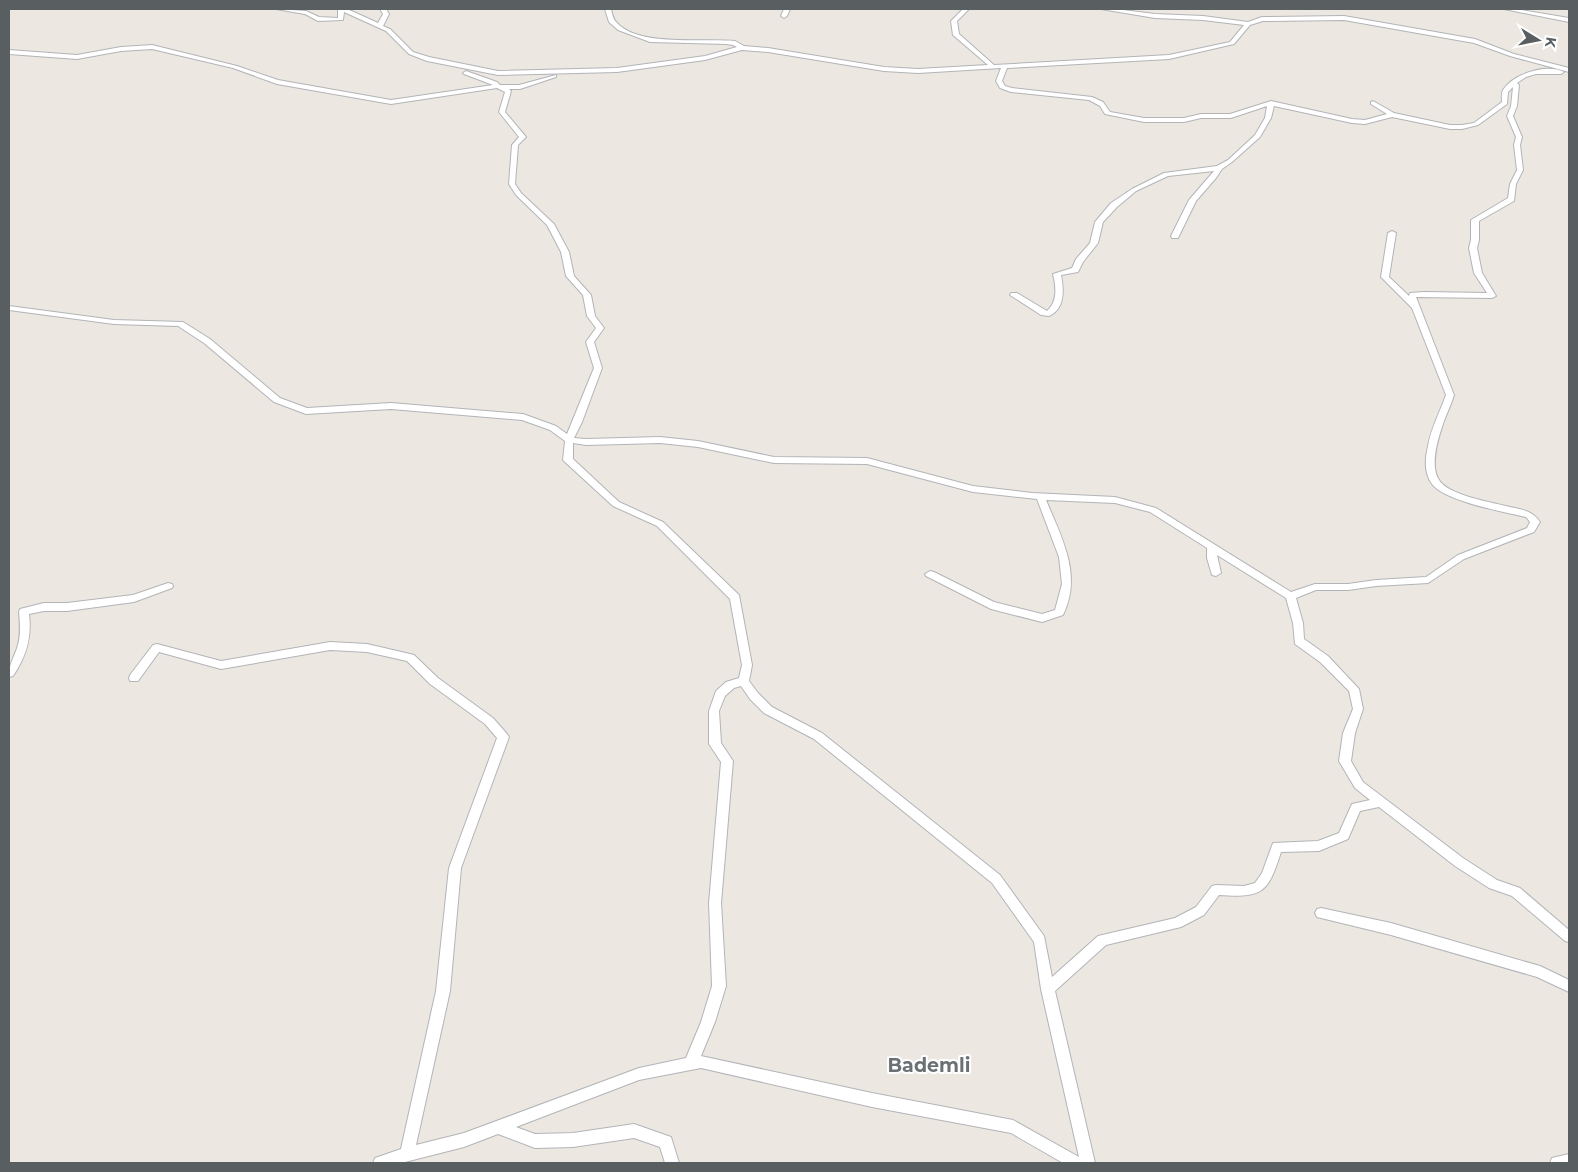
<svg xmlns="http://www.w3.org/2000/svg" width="1578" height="1172" viewBox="0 0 1578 1172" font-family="Montserrat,sans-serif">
	<rect width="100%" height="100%" fill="#ece8e1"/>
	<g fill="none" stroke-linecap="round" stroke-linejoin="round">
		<defs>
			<path id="street" d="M276,9L306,11L319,17L338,18V9H347L378,23L383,14L380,9H386L389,14L383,26L390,29L413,52L429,57L498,71L617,68L705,56L737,47L733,45L726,44L650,42L618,30L609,22L605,9H611C612,14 613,19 617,23C639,47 704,38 735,41L744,46L768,48L884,67L918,69L988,65L953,35L951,21L963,9H969L957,21L959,34L994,65L1169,55L1230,42L1244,25L1203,20L1155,18L1101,9H1115L1155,14L1203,16L1248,22L1262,17L1344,16L1475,39L1514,54L1569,68V72L1510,56L1474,43L1344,20L1263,21L1250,25L1234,44L1169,59L1007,68L1002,81L1005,86L1012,88L1092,97L1103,102L1110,112L1144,118H1184L1201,114H1230L1271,101L1352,119L1365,120L1387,114L1371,104V102L1373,101L1394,113L1450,125H1462L1474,123L1502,102C1502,99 1501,94 1503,90C1513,74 1547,63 1564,72L1561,74H1536L1526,77L1517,83L1519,85L1517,106L1513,116L1522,137L1520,145L1523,170L1516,184L1514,201L1479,221V240L1477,248L1482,273L1496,296L1492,298L1416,297L1454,395C1451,406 1445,416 1442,427C1437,442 1430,466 1439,480C1448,495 1490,502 1506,506C1521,510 1531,509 1540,522L1534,532L1464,559L1428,583L1376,586L1348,590H1316L1296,598L1303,623L1304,639L1328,656L1359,689L1363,709L1355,733L1351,761L1363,782L1463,858L1497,880L1520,888L1569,930V942L1565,941L1512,896L1489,888L1455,866L1379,807L1360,811L1348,839L1319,851L1281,852C1268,893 1263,898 1219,895L1204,915L1181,927L1106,945L1055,991L1095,1163H1063L1011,1133L872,1107L701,1068L639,1080L516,1127L535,1134L573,1133L634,1124L671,1137L679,1163H665L660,1147L634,1138L573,1147L535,1148L498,1134L464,1147L401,1163H373L375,1158L401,1149L436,991L449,868L497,738L485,724L430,684L407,661L367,652L330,650L221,669L159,652L138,681H130L129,678L130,675L153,645L157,644L221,661L330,642L367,644L410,654L414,655L438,678L493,718L507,734L509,737L461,868L450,991L416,1145L464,1133L639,1068L686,1058L701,1022L712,986L709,903L721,762L709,744V711L716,691L726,682L739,678L742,665L730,599L657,526L613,506L565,462L563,460L565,441L550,430L522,420L391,409L306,414L274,402L204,343L178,326L114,324L9,310V306L114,320L183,322L210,339L280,398L307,408L391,403L523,414L556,426L567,434L594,368L586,342L596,328L587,316L583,295L566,276L561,252L547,225L516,195L509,184L512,145L519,137L499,112L505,92L497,88L391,104L277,84L233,68L152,49L121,51L77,59L9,54V50L77,55L121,47L152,45L237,66L278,80L391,100L493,85L464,74L463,73L466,71L497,82L500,85H519L556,75V77L520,89H509L511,91L505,112L526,137L518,145L515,184L521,193L554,224L569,252L574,276L591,295L595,316L604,328L594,342L602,368L582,422L574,438L586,439L660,437L698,441L774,457L867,458L973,486L1032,493L1115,497L1156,508L1291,592L1315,584H1348L1376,580L1426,577L1458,555L1527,528L1530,522L1526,517C1504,512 1444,501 1432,484C1424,473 1425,458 1428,446C1431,428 1440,412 1446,395L1412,308L1381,277L1388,233L1392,231L1396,233L1389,277L1409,296L1410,293L1424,292L1487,293L1474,273L1469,248L1471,240V220L1508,198L1510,184L1517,170L1514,145L1516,137L1507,116L1511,106L1513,87L1508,92L1507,104L1478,125L1462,129H1450L1392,117L1365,124L1352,123L1274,106L1271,118L1260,137L1232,162L1222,169L1216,178L1196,201L1178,238H1172L1171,236L1189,200L1214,171L1168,176L1136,191L1117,207L1103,222L1098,243L1083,262L1078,272L1061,275C1064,290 1065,309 1049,316L1041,315L1010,295L1011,293H1017L1047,311C1058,301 1056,287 1053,274L1072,268L1076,259L1090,243L1095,222L1111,203L1132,189L1164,173L1217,166L1228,160L1255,135L1265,118L1267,106L1231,118H1201L1184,122H1144L1105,114L1100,106L1089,100L1011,92L1000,88L996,81L1001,68L918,73L884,71L768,52L742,50L705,60L617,72L498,75L427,61L409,54L386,31L344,12L343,20L318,21L305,14ZM573,443L586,445L660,443L698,447L774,463L867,464L973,492L1037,499L1059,557L1062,584L1055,610L1042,614L994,602L934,572L930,571L925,574L926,576L991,609L1042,622L1063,615C1083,574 1061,537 1046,500L1115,503L1150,512L1207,548V558L1212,575L1216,576L1221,573L1217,555L1286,598L1293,623L1295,644L1320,662L1349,691L1353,709L1343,733L1339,761L1355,788L1370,800L1352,804L1339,833L1318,841L1273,843L1262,873L1255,883L1244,886L1216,885L1212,886L1196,907L1175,918L1098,936L1052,977L1044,936L1000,875L822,733L772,707L758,693L749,681L752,665L739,595L663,522L619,502L573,459ZM741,686L750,699L764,713L814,739L992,883L1034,942L1041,989L1079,1157L1013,1120L872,1093L701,1056L715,1022L726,986L721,903L733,761L721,743L719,711L725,696L734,688Z
				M784,9H790L787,16L784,18L781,16Z
				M1504,9H1515L1569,18V22Z
				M168,583L172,584L173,586L172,588L134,602L67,611H44L29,614C32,638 26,657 13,676L9,677C9,662 14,659 18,645C21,634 20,623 19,612L20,609L44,603H67L133,595Z
				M1321,908L1391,923L1540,966L1569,980V992L1537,977L1391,935L1321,918L1317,917L1315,913L1317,909Z
				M1569,1154V1163H1550L1552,1158Z"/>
		</defs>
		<use href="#street" stroke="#b2b4b8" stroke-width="2"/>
		<use href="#street" fill="#fff" fill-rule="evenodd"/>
	</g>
	<g text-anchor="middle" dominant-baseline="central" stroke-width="4" stroke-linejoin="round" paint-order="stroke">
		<g font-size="19" font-weight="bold" fill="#6a7073" stroke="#fff">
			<text x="929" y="1065">Bademli</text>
		</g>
	</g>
	<rect width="1578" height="1172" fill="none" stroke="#595e61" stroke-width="20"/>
	<g transform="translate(1538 40) rotate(100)" stroke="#ffffff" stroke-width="4" paint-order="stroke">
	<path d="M0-4L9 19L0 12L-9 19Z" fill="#595e61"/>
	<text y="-8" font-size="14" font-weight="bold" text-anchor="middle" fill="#595e61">K</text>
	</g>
</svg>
